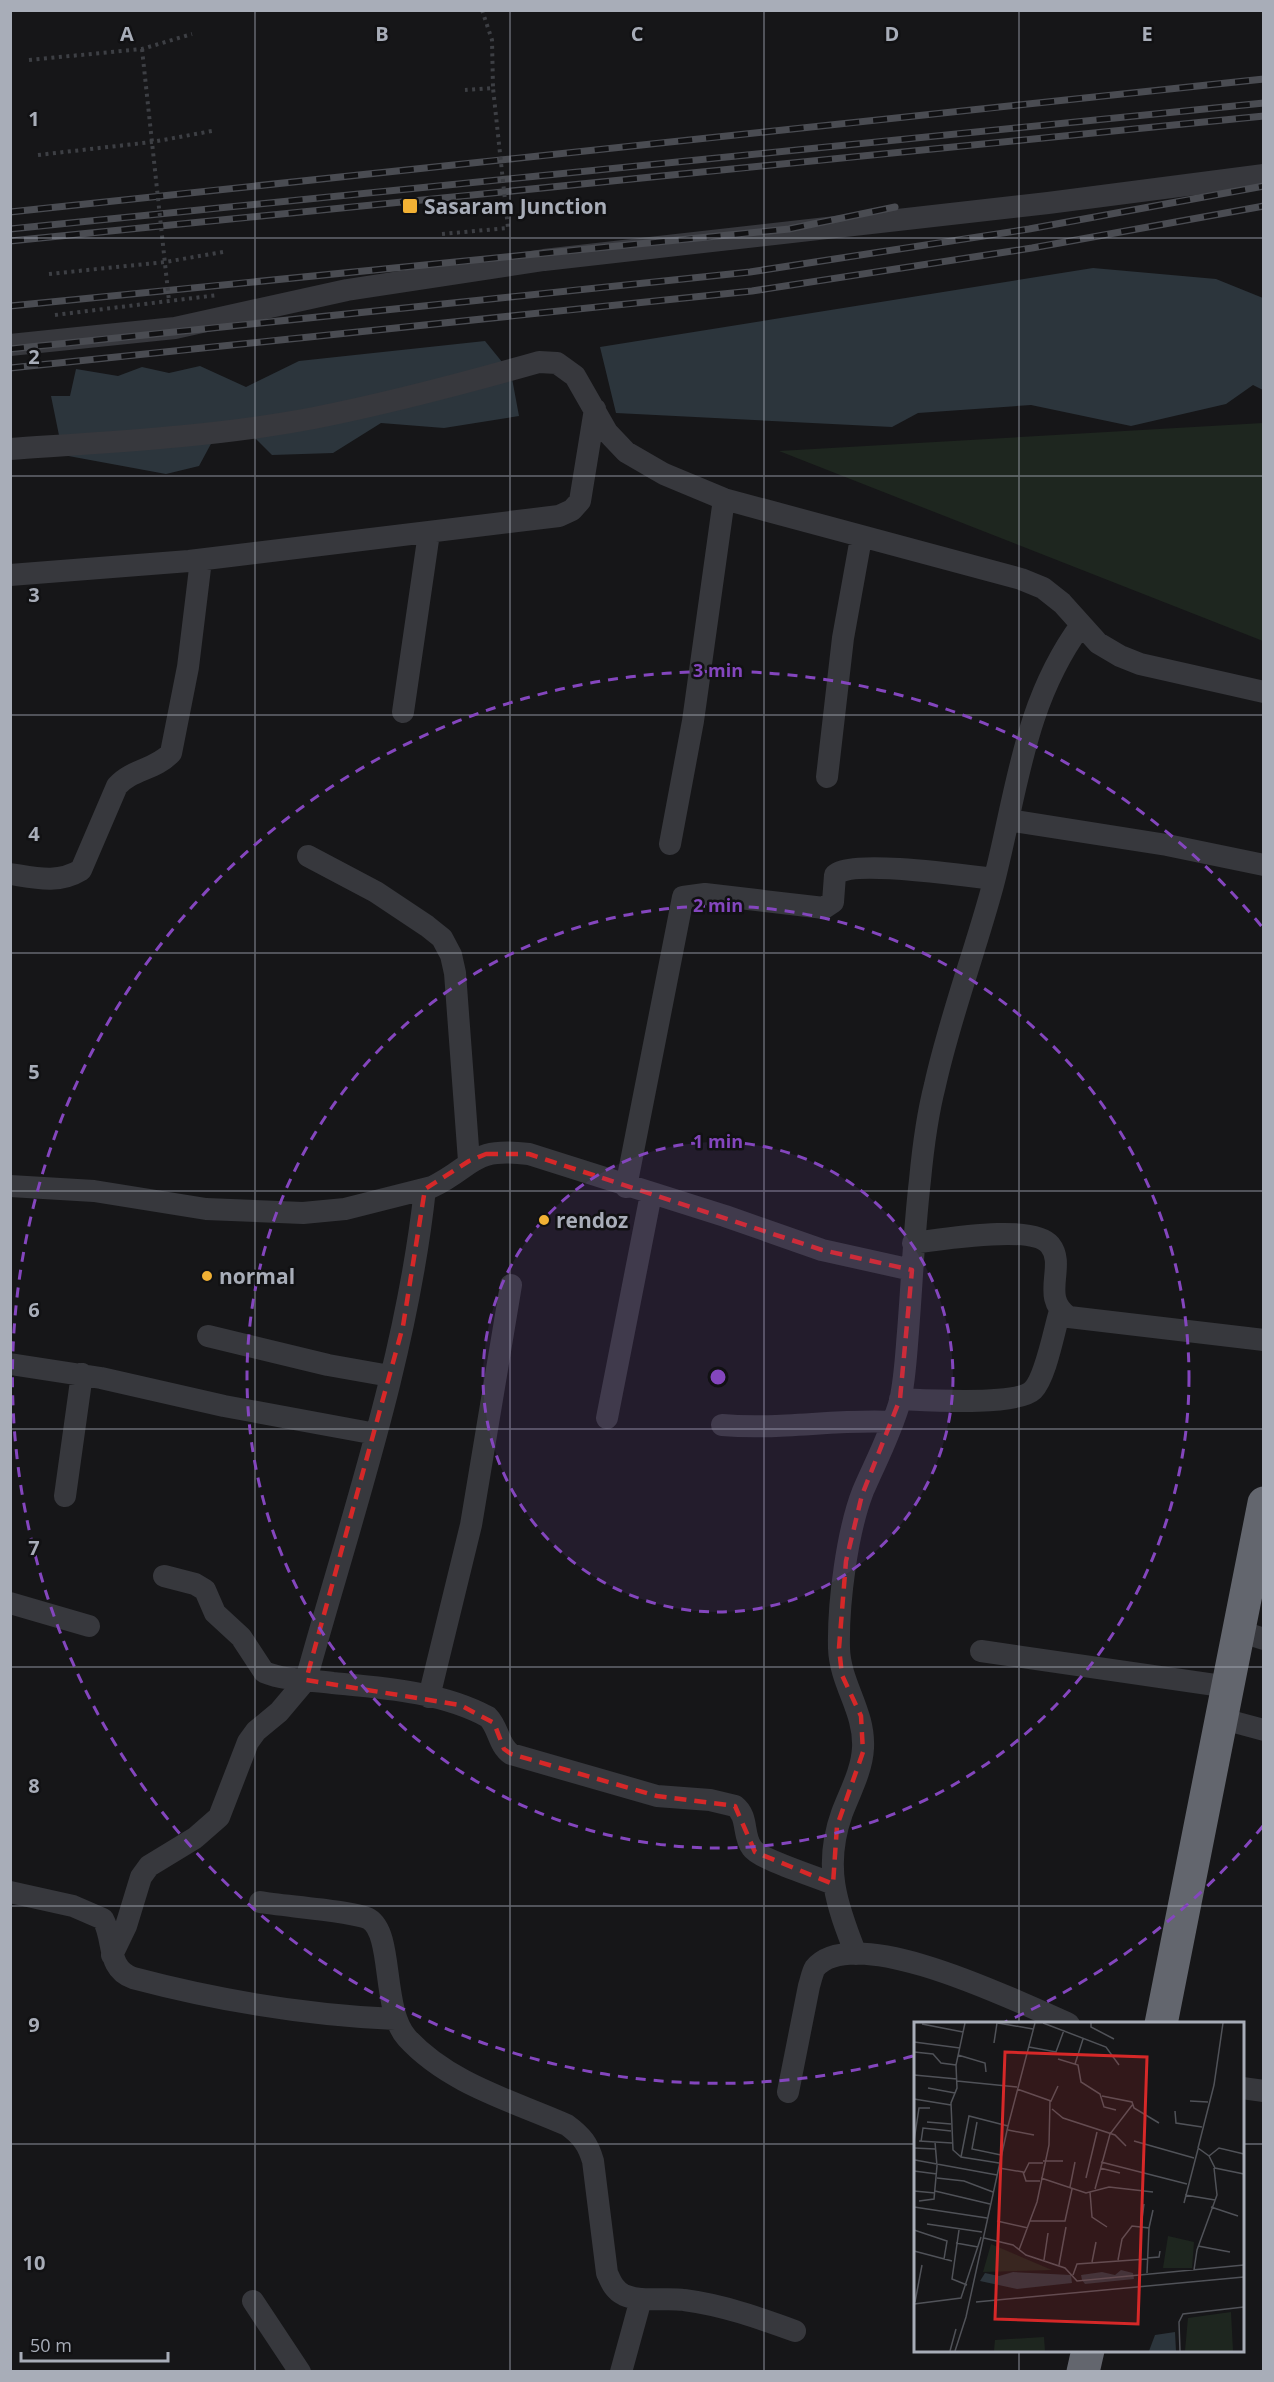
<svg xmlns="http://www.w3.org/2000/svg" width="1274" height="2382" viewBox="0 0 1274 2382" font-family="'Open Sans',sans-serif">
	<rect width="100%" height="100%" fill="#161618"/>
	<path fill="#1e261f" d="M1263,423V641L779,451Z"/>
	<path fill="#2c353c" d="M1093,268L1216,279L1263,298V390L1253,385L1226,404L1131,426L1031,405L918,413L892,427L616,413L600,347Z
		M485,341L511,373L519,416L444,428L381,423L333,453L272,455L249,432L220,427L199,466L166,474L63,455L51,396H70L76,369L118,376L142,367L169,373L200,366L246,387L299,361Z"/>
	<g fill="none" stroke-linecap="round" stroke-linejoin="round">
		<path stroke="#3d3f44" stroke-width="4" stroke-dasharray="3 4.5" stroke-linecap="butt" d="M482,10L492,40L493,88
			M29,60L142,49L192,34
			M38,155L152,142L212,131
			M290,201L1018,128
			M38,226L292,201
			M49,274L165,262L223,252
			M55,315L218,295"/>
		<path stroke="#37383d" stroke-width="22" d="M10,345L175,328L347,290L544,260L1048,203L1264,175
			M10,449C111,442 214,437 314,418C390,403 465,383 539,362L557,363L575,376L607,432L626,452L664,474L724,499L1021,579L1043,588L1062,603L1098,643L1120,656L1140,664L1264,692
			M10,575L189,561L559,516L572,510L580,501L595,409
			M403,712L429,533
			M827,777L843,638L861,538
			M1008,820L1167,845L1264,865
			M670,844L693,721L724,499
			M308,856L376,892L427,926L442,938L451,955L455,973L469,1161
			M10,874C36,878 58,884 81,870L117,786C132,769 155,770 171,753L188,667L201,560
			M10,1186L94,1191L206,1209L303,1213L345,1209L432,1187C476,1165 471,1147 529,1154L725,1216L822,1250L912,1270
			M626,1187L683,897L705,894L824,908L833,902L835,875C852,859 968,876 994,879
			M913,1243C940,1240 1032,1223 1050,1245C1067,1266 1039,1298 1069,1317L1264,1340
			M208,1336L328,1365L390,1376
			M10,1364L101,1378L224,1406L376,1434
			M900,1399C926,1400 1017,1406 1033,1390C1046,1377 1054,1330 1060,1311
			M607,1418L651,1194
			M722,1425C779,1430 835,1419 893,1422
			M65,1496L82,1374
			M164,1576L195,1584L205,1590L215,1613L241,1637L264,1672C286,1681 310,1680 333,1683C384,1688 442,1692 488,1717C499,1728 498,1745 511,1754L657,1796L710,1800L735,1806C749,1817 742,1835 752,1848C759,1859 817,1877 833,1884
			M10,1603L89,1626
			M1239,1631L1264,1639
			M981,1651L1229,1687
			M429,1697L471,1525L511,1285
			M1223,1719L1264,1730
			M10,1892L73,1906L103,1919C115,1941 106,1968 133,1978C220,2001 306,2015 395,2019
			M260,1902C281,1906 355,1911 369,1919C394,1934 381,2009 407,2038C449,2084 513,2101 567,2125C582,2136 588,2144 593,2161L607,2273C611,2282 614,2290 624,2295C641,2303 665,2297 684,2300C723,2305 759,2318 795,2331
			M856,1954C836,1904 823,1866 842,1813C850,1792 862,1770 863,1748C865,1711 840,1684 839,1648C838,1603 847,1532 863,1491C876,1461 891,1433 900,1401C905,1379 906,1355 908,1332C912,1282 914,1231 920,1180C923,1148 927,1116 935,1085C950,1017 975,952 993,885C1017,793 1023,704 1081,625
			M112,1955L126,1926L141,1877L149,1866L195,1838L219,1817L248,1742L256,1731L279,1712L306,1680C351,1518 407,1357 425,1189
			M1242,2088L1264,2091
			M788,2092L809,1986C811,1980 812,1973 815,1968C854,1920 1023,2004 1069,2024
			M253,2301L300,2372
			M621,2372L641,2299"/>
		<path stroke="#63666e" stroke-width="33" d="M1161,2024L1264,1503
			M1083,2372L1088,2350"/>
		<defs>
			<path id="rail" d="M10,212L1264,79
				M10,229L1264,103
				M10,241L1264,116
				M10,306L789,229L895,207
				M10,349L750,272L1029,229L1264,186
				M10,368L752,291L1032,248L1264,206"/>
		</defs>
		<use href="#rail" stroke="#4a4c52" stroke-width="7"/>
		<use href="#rail" stroke="#111113" stroke-width="4.5" stroke-dasharray="14" stroke-linecap="butt"/>
		<path stroke="#3d3f44" stroke-width="4" stroke-dasharray="3 4.5" stroke-linecap="butt" d="M142,49L169,301
			M442,234L508,228L493,88L465,90"/>
	</g>
	<path fill="none" stroke="#d62828" stroke-width="4.5" stroke-dasharray="12 8" stroke-linejoin="round" d="M486,1154H529L822,1250L912,1270L900,1399L862,1495L846,1561L839,1648L842,1675L861,1716L863,1752L837,1826L833,1884L755,1852L735,1806L657,1796L511,1754L504,1749L494,1723L460,1705L306,1680L403,1326L425,1189L469,1161Z"/>
	<path fill="none" stroke="#a8adb8" stroke-width="1.5" stroke-opacity="0.55" d="M255,10V2372M510,10V2372M764,10V2372M1019,10V2024M10,238H1264M10,476H1264M10,715H1264M10,953H1264M10,1191H1264M10,1429H1264M10,1667H1264M10,1906H1264M10,2144H916M1242,2144H1264M1019,2350V2372"/>
	<circle cx="718" cy="1377" r="235" fill="#8446be" fill-opacity=".12"/>
	<g fill="none" stroke="#8446be" stroke-width="3" stroke-dasharray="10 8">
		<circle cx="718" cy="1377" r="235"/>
		<circle cx="718" cy="1377" r="471"/>
		<path d="M1263 1826A706 706 0 0 1 1005 2022M913 2056A706 706 0 1 1 1263 928"/>
	</g>
	<g fill="#f2b134" stroke="#111113" stroke-width="2">
		<rect x="402" y="198" width="16" height="16" rx="3"/>
		<circle cx="544" cy="1220" r="6"/>
		<circle cx="207" cy="1276" r="6"/>
	</g>
	<g text-anchor="middle" dominant-baseline="central" stroke-width="5" stroke-linejoin="round" paint-order="stroke">
		<g font-size="21" font-weight="bold" fill="#a8adb8" stroke="#111113" text-anchor="start">
			<text x="424" y="206">Sasaram Junction</text>
			<text x="556" y="1220">rendoz</text>
			<text x="219" y="1276">normal</text>
		</g>
	</g>
	<g transform="translate(914 2022)">
		<rect width="330" height="330" fill="#161618"/>
		<path d="M254,214L280,220L278,246H249ZM77,222L138,248L69,250ZM317,290L319,329H271L274,296ZM130,315L131,329H80L81,318Z" fill="#1e261f"/>
		<path d="M207,248L219,251L220,257L171,262L168,258L167,253L188,250L201,253ZM99,250L157,253L158,261L103,267L66,259L71,251L85,254ZM261,310L262,329H235L241,313Z" fill="#2c353c"/>
		<path fill="none" stroke="#505258" stroke-width="1.5" d="M51,1L42,43L43,66L37,81L39,128L47,135L85,141M84,1L119,7M129,1L192,25L205,43M177,1V5L200,17M309,1L300,63L284,126L295,134L301,146L330,152M8,2L49,10M0,20L46,26M80,21L83,1M115,25L142,30L150,8M0,30L19,32L27,41L42,43M44,33L71,41L72,50M144,37L164,43L167,60L186,72L190,85L202,88M161,42L169,17M0,53L43,57M43,59L103,65M14,66L41,71M103,67L137,79L144,64M188,74L218,80L220,86L245,101M0,77L37,83M276,79L294,80M138,87L149,96L201,113L212,124M261,89L262,101L288,105M13,100L37,102M63,100L58,127L87,133M94,108L120,113M0,119L5,86H16M5,119L38,121M220,119L280,136M7,120L9,106L37,109M0,126L21,127M295,134L305,126L330,132M47,135L55,94L94,104M1,138L83,153M129,139H149M187,140L273,162M85,146L109,150L112,159H126M186,146L206,151M0,149L23,152M110,151L115,141H129M23,156L50,159L79,170M127,156L172,171L195,165L239,170M172,156L183,110M156,165L161,140M181,167L196,112L219,82M0,169L21,171M21,169L76,182M176,170L178,195L193,205M271,173L301,178M5,179L20,177L23,144L21,120M270,181L284,127M0,185L73,196M297,185L324,194M83,199L114,206M116,199H151L158,167M13,202L68,210M227,204L230,182M235,206L239,188M0,208L33,219L30,237M45,208L38,257L53,263M70,216L99,223L112,233L151,246L163,259L330,243M42,221L64,225M284,224L316,230M105,228L123,180L135,123L136,79M0,229L38,239M233,236L245,235L246,229M130,238L134,211M204,238L208,217L218,204L235,206L233,251M178,240L182,220M145,243L152,205M280,248L283,228L303,173L300,146M159,253L163,242L233,237M1,280L8,243M62,280L330,255M0,282L47,276L67,215M36,329L42,307M41,329L52,295L94,104L121,1M266,329L265,300L269,292L330,285"/>
		<path fill="#d62828" fill-opacity="0.15" stroke="#d62828" stroke-width="3" d="M91,30L233,35L224,302L81,297Z"/>
		<rect width="330" height="330" fill="none" stroke="#a8adb8" stroke-width="3"/>
	</g>
	<g font-size="20" text-anchor="middle" font-weight="bold" fill="#a8adb8" stroke="#111113" stroke-width="5" stroke-linejoin="round" paint-order="stroke">
		<text x="127" y="41">A</text>
		<text x="382" y="41">B</text>
		<text x="637" y="41">C</text>
		<text x="892" y="41">D</text>
		<text x="1147" y="41">E</text>
		<text x="34" y="126">1</text>
		<text x="34" y="364">2</text>
		<text x="34" y="602">3</text>
		<text x="34" y="841">4</text>
		<text x="34" y="1079">5</text>
		<text x="34" y="1317">6</text>
		<text x="34" y="1555">7</text>
		<text x="34" y="1793">8</text>
		<text x="34" y="2032">9</text>
		<text x="34" y="2270">10</text>
	</g>
	<circle cx="718" cy="1377" r="9" fill="#8446be" stroke="#111113" stroke-width="3"/>
	<g font-size="18" text-anchor="middle" font-weight="bold" fill="#8446be" stroke="#111113" stroke-width="5" stroke-linejoin="round" paint-order="stroke">
		<text x="718" y="677">3 min</text>
		<text x="718" y="912">2 min</text>
		<text x="718" y="1148">1 min</text>
	</g>
	<rect width="1274" height="2382" fill="none" stroke="#a8adb8" stroke-width="24"/>
	<path d="M21 2352v9h147v-9" fill="none" stroke="#a8adb8" stroke-width="3"/>
	<text x="30" y="2352" font-size="18" fill="#a8adb8" stroke="#111113" stroke-width="4.5" paint-order="stroke">50 m</text>
</svg>
